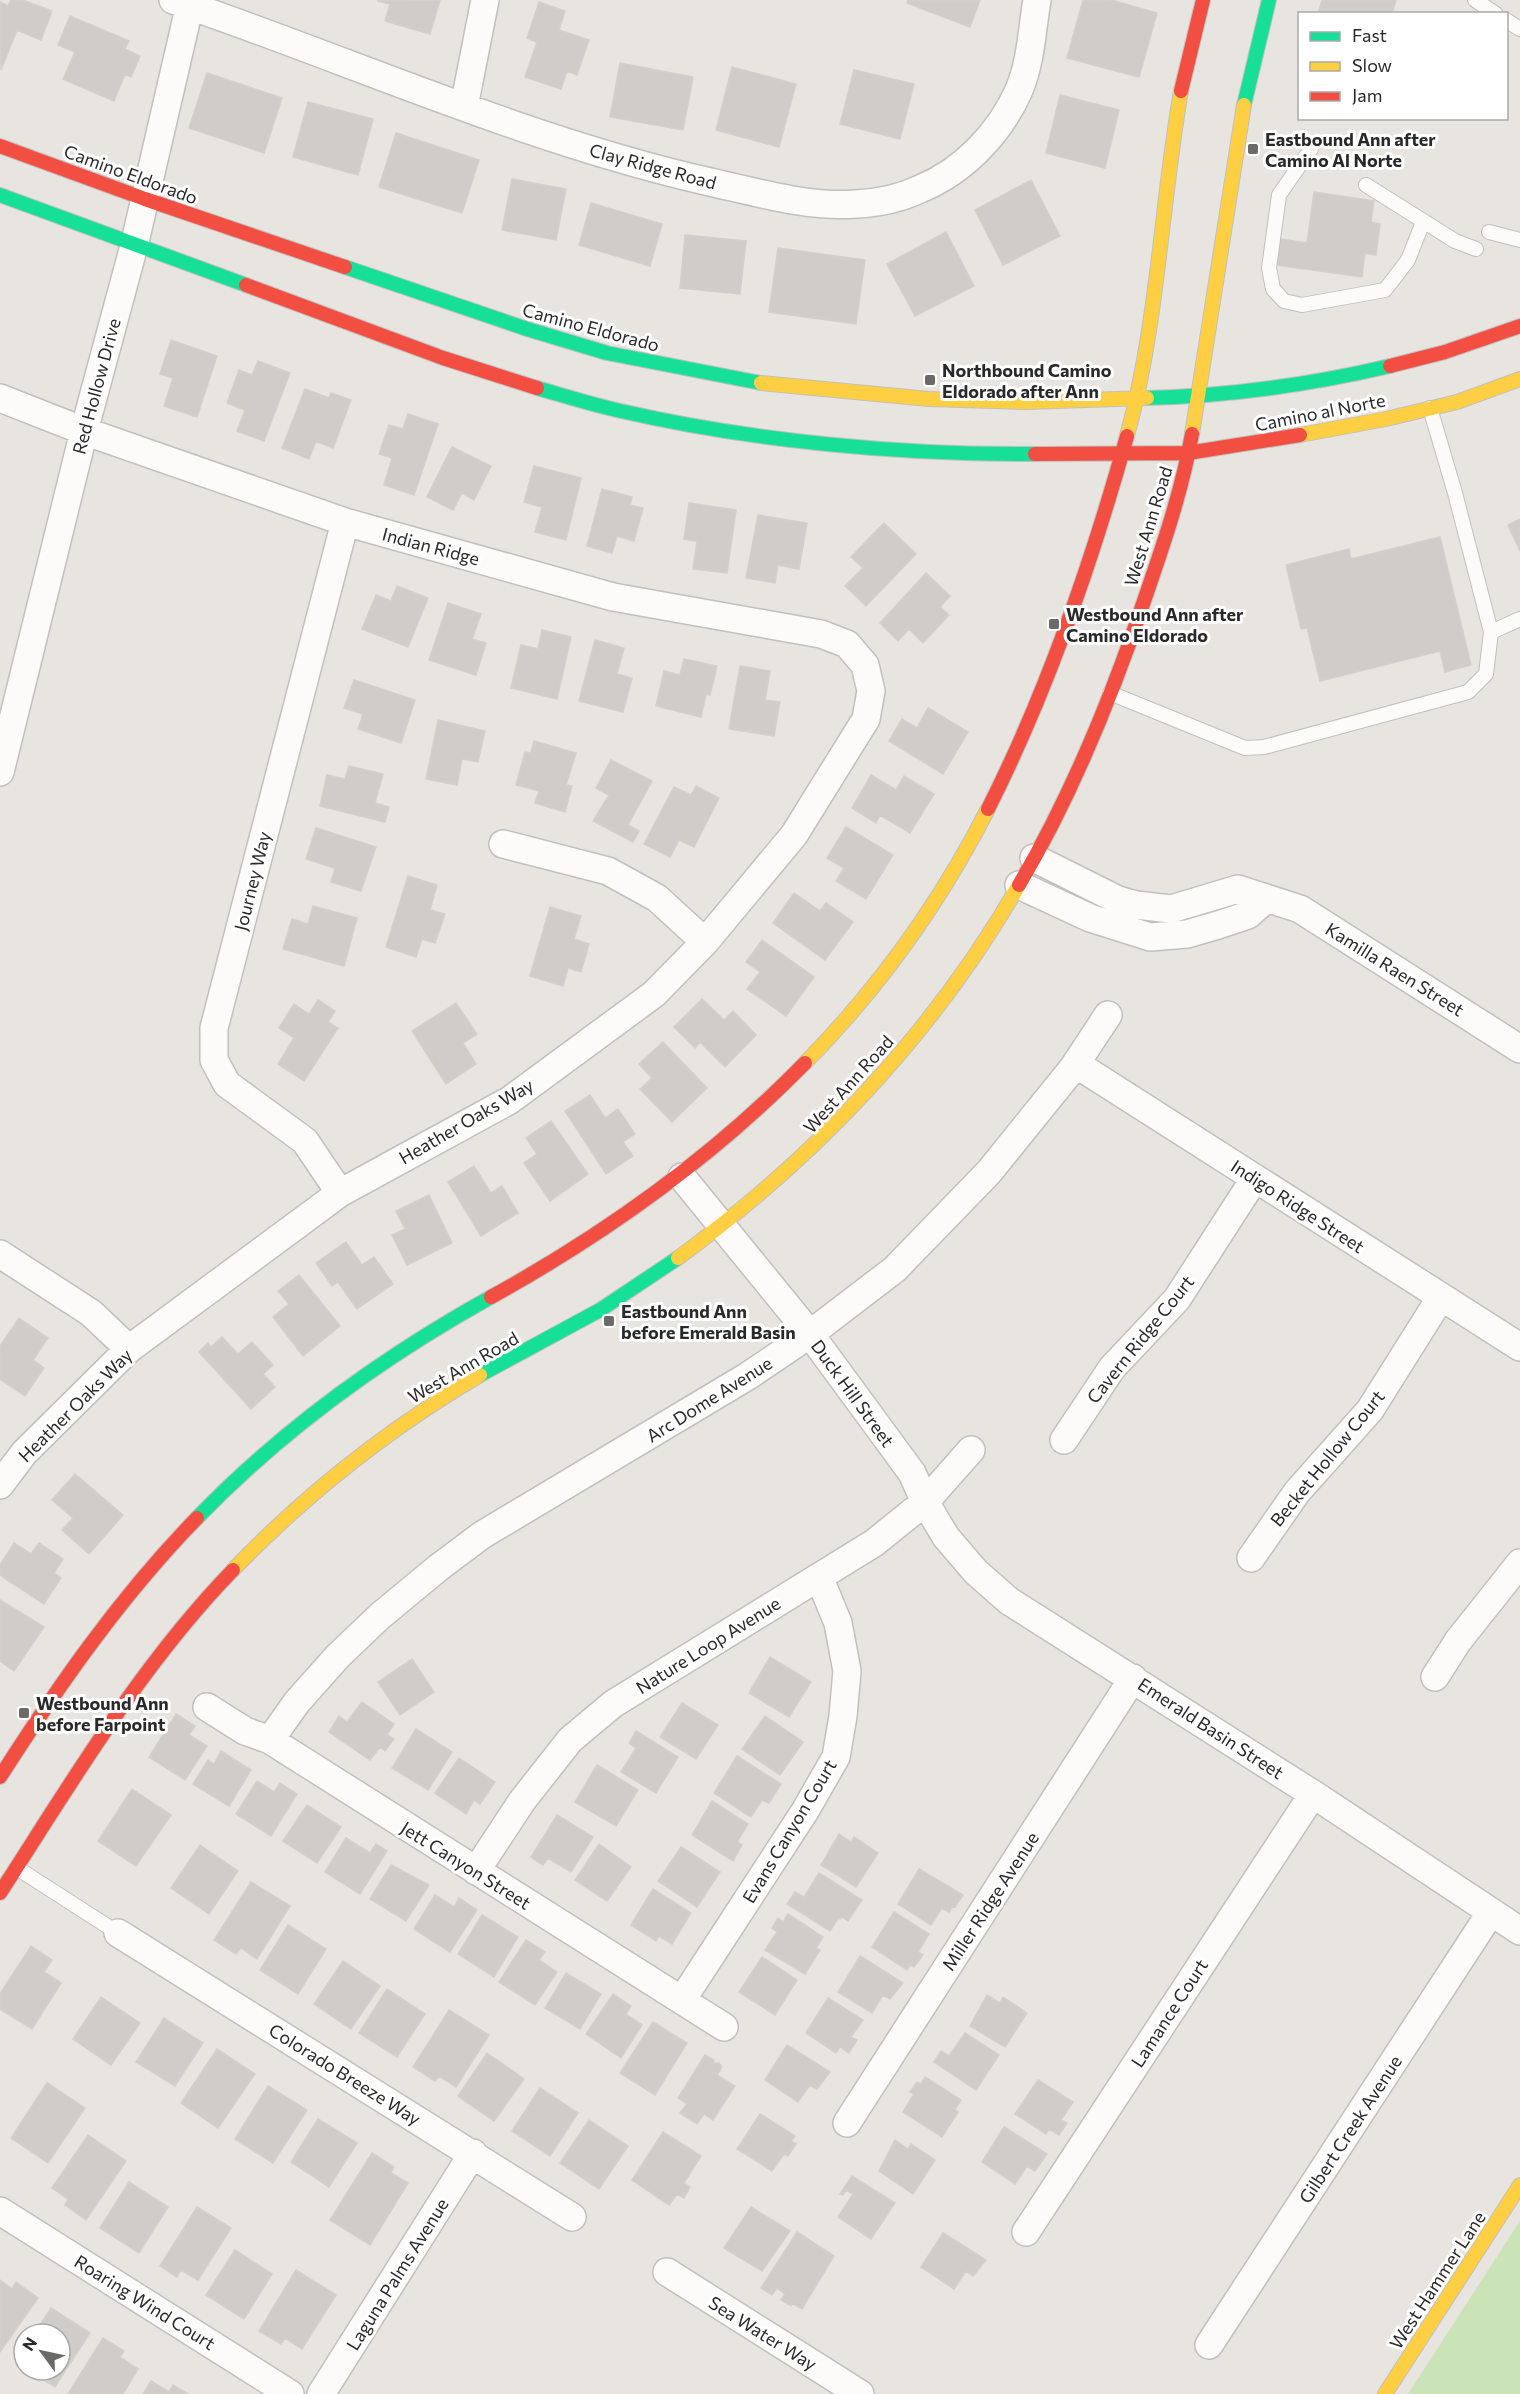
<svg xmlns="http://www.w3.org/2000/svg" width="1520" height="2394" viewBox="0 0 1520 2394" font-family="Commissioner,sans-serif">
	<rect width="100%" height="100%" fill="#e8e4df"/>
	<path fill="#cae3b7" d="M1520,2221V2394H1408Z"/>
	<path fill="#cfccc9" stroke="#d3d0cb" stroke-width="1.5" d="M11,0H23L52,11L41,40L17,30L1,70L0,2L8,6Z
		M440,0L430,34L385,21L390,4L377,1Z
		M908,0H980L970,27L907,3Z
		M1083,0H1111L1157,13L1139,77L1067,58Z
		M1322,0H1396L1392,14H1318Z
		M539,2L565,11L559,30L589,40L577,75L567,71L561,89L525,77L537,42L527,38Z
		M70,16L129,41L125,49L140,56L131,77L125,74L114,101L63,79L75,52L58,45Z
		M620,63L693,77L683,130L610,117Z
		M732,67L796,84L779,147L716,130Z
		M854,70L914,84L900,139L840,124Z
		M207,73L282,98L264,153L189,128Z
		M1060,95L1119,110L1105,168L1046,153Z
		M308,102L373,119L358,175L293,157Z
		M396,133L479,160L462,213L379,187Z
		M512,179L566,189L556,240L502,230Z
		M1031,180L1060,236L1003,265L975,210Z
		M1314,192L1374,201L1371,222L1380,224L1376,255L1365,253L1362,277L1277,265L1281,239L1307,243Z
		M591,203L662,224L650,266L579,245Z
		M946,232L974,286L915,316L887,264Z
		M685,235L746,241L740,294L680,288Z
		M778,248L865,260L856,324L769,312Z
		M171,340L217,356L197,417L164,406L173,378L160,374Z
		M258,361L290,373L264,441L237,431L245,410L227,403L239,370L252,375Z
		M305,389L329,398L331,393L351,400L333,448L316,441L309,459L282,448Z
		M408,414L438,424L414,495L384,485L392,458L379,454L389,425L403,429Z
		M452,447L491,466L474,500L462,493L453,510L427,497Z
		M534,466L581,478L566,540L535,532L542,507L524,502Z
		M602,489L632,497L630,505L643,508L634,541L617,536L612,553L587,546Z
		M689,503L736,510L727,573L693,569L697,541L684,539Z
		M758,515L807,523L799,569L778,565L775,583L746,578Z
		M1520,519V551L1508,525Z
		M884,523L916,554L866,606L845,586L863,568L851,557Z
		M1440,537L1471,665L1445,672L1440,651L1320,681L1307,628L1301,629L1286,565L1349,549L1351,559Z
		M926,573L950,596L940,607L949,615L923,643L909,629L898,641L880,623Z
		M397,586L428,598L408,647L362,629L376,595L391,601Z
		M448,603L481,614L472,639L486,643L476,675L429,660Z
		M542,630L571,637L557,699L511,688L521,645L538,649Z
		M595,640L624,648L617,674L632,678L623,712L579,701Z
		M684,659L717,666L710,695L706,694L701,717L656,706L664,671L680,675Z
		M740,666L770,671L765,700L780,702L774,736L729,729Z
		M354,680L415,700L401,743L358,729L363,714L344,708Z
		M928,708L968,732L943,774L889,741L902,719L917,728Z
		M438,720L485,731L478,762L462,759L457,785L426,779Z
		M534,741L576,753L566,785L572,786L565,812L535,803L539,791L516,785L525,752L531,753Z
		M611,760L652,781L628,825L639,831L633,842L593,821L609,795L596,788Z
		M349,766L383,774L375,803L389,807L385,822L320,806L327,775L345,779Z
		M871,775L896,790L904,776L934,794L910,833L880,815L876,823L852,808Z
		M696,786L719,798L694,847L679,840L670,857L644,844L674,787L691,795Z
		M846,827L893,855L866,899L836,881L844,868L827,858Z
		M316,828L376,847L361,891L331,882L335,868L306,859Z
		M408,876L437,885L430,910L445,914L435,943L422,939L416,957L386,947Z
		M794,893L820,911L826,903L853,922L825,960L773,923Z
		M313,906L357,918L344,966L283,949L292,919L308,924Z
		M550,907L581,916L574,939L589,944L581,972L568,968L563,986L530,976Z
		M762,940L814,977L786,1016L747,989L760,972L746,962Z
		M702,999L724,1020L733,1011L756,1035L725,1067L700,1042L695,1048L674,1027Z
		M318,1000L335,1011L328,1022L338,1028L304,1081L278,1064L294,1038L279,1028L294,1004L309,1014Z
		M456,1003L477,1034L463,1043L476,1064L446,1084L412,1031Z
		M663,1042L707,1088L672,1122L640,1089L652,1078L639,1064Z
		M590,1095L605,1118L618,1109L635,1134L623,1142L633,1156L606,1174L565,1111Z
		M551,1121L588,1174L550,1201L524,1163L537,1154L526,1138Z
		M474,1166L491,1193L502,1186L518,1213L481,1236L448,1182Z
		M429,1195L452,1243L407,1265L392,1235L405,1229L396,1211Z
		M346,1242L362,1265L374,1257L393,1284L357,1309L338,1282L332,1286L316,1263Z
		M299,1275L340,1326L303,1356L273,1317L289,1304L278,1291Z
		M19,1318L48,1338L33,1360L44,1368L25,1396L0,1379V1346Z
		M222,1337L238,1354L252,1342L273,1365L263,1374L275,1387L251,1409L199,1352L208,1343L211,1347Z
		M75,1474L123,1515L89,1554L62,1530L73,1518L52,1500Z
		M14,1543L31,1554L39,1543L63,1559L54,1573L61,1578L44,1604L0,1575V1565Z
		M0,1600L44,1627L14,1671L0,1661Z
		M770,1657L811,1682L789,1717L749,1693Z
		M412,1659L434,1692L400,1715L378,1682Z
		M362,1702L394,1724L387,1735L394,1739L385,1751L380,1747L370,1760L329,1732L339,1716L347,1722Z
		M682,1703L718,1725L696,1759L660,1737Z
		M176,1714L195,1726L189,1735L207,1746L185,1780L149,1757Z
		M765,1716L803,1742L780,1775L742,1749Z
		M416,1729L452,1752L428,1790L392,1768Z
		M636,1731L678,1757L656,1793L621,1772L636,1748L629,1743Z
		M221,1751L251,1770L229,1806L193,1784L208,1760L214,1764Z
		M737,1756L781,1784L769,1803L762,1800L751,1817L714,1793Z
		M459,1758L495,1782L480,1804L474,1800L466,1814L435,1793Z
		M597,1765L638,1790L616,1826L575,1802Z
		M257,1781L274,1792L280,1783L297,1794L271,1836L236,1814Z
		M132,1789L171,1815L136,1866L98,1841Z
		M712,1801L748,1824L737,1842L742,1845L733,1861L692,1835Z
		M307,1805L341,1827L317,1863L283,1841Z
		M557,1815L593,1837L571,1872L548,1858L543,1865L531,1857Z
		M839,1834L851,1842L854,1837L878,1853L856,1887L821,1865Z
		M346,1838L370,1853L376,1844L387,1851L360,1894L325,1872Z
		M599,1844L631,1867L607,1901L575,1880Z
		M200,1845L238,1871L209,1914L171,1888Z
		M681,1847L720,1872L697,1907L658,1881Z
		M391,1865L429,1885L406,1921L370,1899Z
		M919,1869L963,1895L955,1907L953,1906L949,1912L942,1908L931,1925L898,1904Z
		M819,1873L862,1900L848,1921L842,1917L840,1919L839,1917L830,1931L787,1904L795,1892L804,1897Z
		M251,1882L290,1906L257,1959L241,1948L236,1954L214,1940Z
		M653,1889L691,1913L672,1944L659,1936L656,1941L631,1925Z
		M435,1895L454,1907L459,1898L477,1910L450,1952L414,1929Z
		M894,1912L929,1934L918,1952L923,1955L914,1967L910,1965L907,1970L872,1947Z
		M788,1914L823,1937L816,1948L820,1950L805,1974L765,1950L777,1932L772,1928L778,1918L783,1922Z
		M482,1915L518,1937L494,1977L458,1954Z
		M288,1925L326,1949L298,1994L260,1970Z
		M526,1940L545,1952L539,1960L557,1972L535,2005L499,1982Z
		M31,1946L52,1960L44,1972L61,1983L32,2029L0,2009V1994Z
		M860,1956L903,1983L890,1999L883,1995L872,2013L838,1992Z
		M762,1957L797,1980L775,2015L739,1992Z
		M343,1961L380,1986L351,2029L314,2004Z
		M566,1973L601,1994L580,2029L545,2008Z
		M387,1989L425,2014L397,2057L359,2033Z
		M613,1994L631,2006L626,2014L642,2025L621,2058L586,2034Z
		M987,1995L1000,2003L1003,1997L1027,2013L1005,2047L970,2026Z
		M101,1997L140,2023L111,2065L73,2039Z
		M828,1998L863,2020L851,2037L857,2040L849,2053L840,2047L836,2053L806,2033Z
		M449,2010L489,2035L456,2087L439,2076L435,2081L413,2067Z
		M164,2018L203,2043L175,2086L136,2062Z
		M653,2022L687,2043L655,2095L620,2073Z
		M965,2033L999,2055L976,2090L934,2062L941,2051L949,2056Z
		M787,2045L830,2072L817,2089L810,2085L798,2102L765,2080Z
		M217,2049L255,2074L218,2128L181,2103Z
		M487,2053L524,2079L494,2121L458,2096Z
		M705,2055L714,2060L713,2063H719L722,2067L718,2074L712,2072L735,2086L713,2120L704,2114L697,2124L680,2113L687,2104L678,2098Z
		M925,2077L961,2100L955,2109L958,2112L942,2137L903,2112L914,2094L910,2092L917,2082L921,2084Z
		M1038,2080L1073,2102L1061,2120L1067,2123L1059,2135L1049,2129L1046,2134L1015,2114Z
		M47,2083L85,2108L48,2163L11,2138Z
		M268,2086L307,2110L273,2163L235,2139Z
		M540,2088L578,2113L550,2156L512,2131Z
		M760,2114L795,2136L791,2141L796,2144L788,2156L784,2154L772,2171L737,2149Z
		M318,2119L357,2143L329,2187L291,2162Z
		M589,2120L628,2146L599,2189L560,2163Z
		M1004,2127L1047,2154L1035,2171L1027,2166L1015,2184L982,2162Z
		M663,2132L701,2156L684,2183L690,2187L684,2198L677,2194L669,2205L632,2180Z
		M88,2135L126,2161L86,2220L65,2205L68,2199L52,2188Z
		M895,2140L908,2149L911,2144L935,2160L913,2194L879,2171Z
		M372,2153L394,2167L391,2173L408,2183L370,2245L330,2220Z
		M852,2176L895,2203L871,2239L838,2217L853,2194L846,2190L843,2195L840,2194Z
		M129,2182L168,2207L139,2253L100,2228Z
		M197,2207L231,2228L198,2280L181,2270L177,2277L160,2266Z
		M751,2207L790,2231L762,2271L724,2248Z
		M797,2232L834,2256L802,2309L792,2303L791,2306L781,2300L785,2294L777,2288L772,2295L761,2288Z
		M943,2233L986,2260L973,2276L966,2271L954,2289L921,2267Z
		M235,2250L272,2274L244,2319L206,2295Z
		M296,2270L336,2295L302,2349L285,2338L281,2344L259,2331Z
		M0,2280L12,2289L16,2282L38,2298L0,2352Z
		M51,2308L90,2333L55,2387L28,2370H60V2334H34Z
		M103,2338L124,2351L120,2357L138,2369L123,2394H68Z
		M151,2381L169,2392L173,2385L188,2394H143Z"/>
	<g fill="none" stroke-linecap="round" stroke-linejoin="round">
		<defs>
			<path id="lane" d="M1475,0L1496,14
				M1506,20L1520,29
				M1311,149L1279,195L1269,268L1273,289L1284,301L1302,305L1385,290L1408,260L1423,222
				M1366,185L1455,241L1476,249
				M1489,232L1520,240
				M1491,632L1520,619
				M1110,693L1245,748L1264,747L1468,692L1486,674L1491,632L1455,493L1430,408
				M17,1868L118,1933"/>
			<path id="street" d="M173,0C352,61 525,140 710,182C755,192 810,208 856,204C877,203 901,198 920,189C964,171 1000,133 1019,90C1031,62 1032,29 1037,0
				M464,107L485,0
				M0,398L84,431L345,522L613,597L821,634L847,644L865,665L871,691L866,719L794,835L705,942L654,994L510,1100L340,1193L129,1349L24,1453L0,1485
				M0,772L84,431L134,246L191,0
				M503,844L608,871L657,898L705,942
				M1034,858L1118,900L1136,905L1171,909L1238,889L1300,909L1520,1049
				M1019,885L1090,918L1150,937L1187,934L1218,925L1248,915L1266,899
				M1076,1064L1520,1347
				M682,1177L810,1334L912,1473L925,1502L946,1537L976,1572L1009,1601L1313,1794L1520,1931
				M340,1193L305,1141L227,1084L214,1060V1028L345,522
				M0,1254L91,1313L129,1349
				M1064,1440L1112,1368L1177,1299L1255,1178
				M1251,1558L1297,1492L1370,1410L1441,1297
				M1435,1677L1458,1641L1520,1563
				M207,1707L245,1731L270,1740L724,2027
				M270,1740L297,1702L338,1656L380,1616L438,1568L482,1535L748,1376L810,1334L895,1269L989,1172L1073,1068L1108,1015
				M476,1871L522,1801L570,1740L613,1704L874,1543L925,1502L971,1450
				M118,1933L572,2217
				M682,2000L805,1811L836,1757L843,1716L847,1671L838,1623L819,1577
				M847,2123L1133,1678
				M0,2211L290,2394
				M1026,2232L1313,1794
				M667,2272L860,2394
				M1209,2345L1491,1912
				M321,2394L473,2153"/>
			<path id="fast" d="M1244,105L1269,0
				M0,195L246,285
				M345,267L527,329L607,353L761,383
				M537,388C565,396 593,405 621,411C751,441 901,455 1035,454
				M1147,398C1226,396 1313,384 1390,366
				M480,1375L600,1310L678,1258
				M197,1518C283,1429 383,1357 491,1297"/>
			<path id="slow" d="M761,383L929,399L1026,402L1147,398
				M1192,434L1244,105
				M1300,435L1386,419L1457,402L1520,379
				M1127,436C1158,324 1161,205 1181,91
				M805,1063C878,989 941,901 988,809
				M678,1258C815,1158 934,1033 1019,885
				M233,1570C306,1494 390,1428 480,1375
				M1385,2394L1520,2185"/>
			<path id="jam" d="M1181,91L1203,0
				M0,146L145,199L345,267
				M246,285L443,358L537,388
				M1390,366L1445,352L1520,326
				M1035,454L1188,453L1300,435
				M988,809C1048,690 1091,565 1127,436
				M1019,885C1072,795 1111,699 1144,601C1163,546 1182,491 1192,434
				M491,1297C607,1233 712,1158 805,1063
				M0,1777C59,1685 121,1596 197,1518
				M0,1893C72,1782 140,1666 233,1570"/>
		</defs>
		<use href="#lane" stroke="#c1c0c0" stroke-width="16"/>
		<use href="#street" stroke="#c1c0c0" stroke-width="30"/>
		<use href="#fast" stroke="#c1c0c0" stroke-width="16"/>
		<use href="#slow" stroke="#c1c0c0" stroke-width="16"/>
		<use href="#jam" stroke="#c1c0c0" stroke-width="16"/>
		<use href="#lane" stroke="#fcfbfa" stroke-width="14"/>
		<use href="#street" stroke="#fcfbfa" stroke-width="27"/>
		<use href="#fast" stroke="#16e098" stroke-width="14"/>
		<use href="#slow" stroke="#ffcf43" stroke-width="14"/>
		<use href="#jam" stroke="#f24e42" stroke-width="14"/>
	</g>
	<g fill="#6c6a69" stroke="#fff" stroke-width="2">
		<rect x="1247" y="143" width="12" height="12" rx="3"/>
		<rect x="924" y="374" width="12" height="12" rx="3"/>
		<rect x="1048" y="618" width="12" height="12" rx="3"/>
		<rect x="603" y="1315" width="12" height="12" rx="3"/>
		<rect x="18" y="1707" width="12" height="12" rx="3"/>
	</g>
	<g text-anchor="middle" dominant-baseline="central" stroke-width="6" stroke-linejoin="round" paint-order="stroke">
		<g font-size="18" font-weight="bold" fill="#292929" stroke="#fff" text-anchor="start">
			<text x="1265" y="139">Eastbound Ann after<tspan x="1265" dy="21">Camino Al Norte</tspan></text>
			<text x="942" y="370">Northbound Camino<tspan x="942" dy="21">Eldorado after Ann</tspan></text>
			<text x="1066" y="614">Westbound Ann after<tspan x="1066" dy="21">Camino Eldorado</tspan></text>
			<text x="621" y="1311">Eastbound Ann<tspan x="621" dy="21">before Emerald Basin</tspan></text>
			<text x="36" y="1703">Westbound Ann<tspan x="36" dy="21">before Farpoint</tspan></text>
		</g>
		<g font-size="18" fill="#292929" stroke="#fff">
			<text transform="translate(653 166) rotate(15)">Clay Ridge Road</text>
			<text transform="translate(131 174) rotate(20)">Camino Eldorado</text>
			<text transform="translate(591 327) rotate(15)">Camino Eldorado</text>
			<text transform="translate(96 386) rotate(-75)">Red Hollow Drive</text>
			<text transform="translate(1320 412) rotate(-11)">Camino al Norte</text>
			<text transform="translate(1148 526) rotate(-73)">West Ann Road</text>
			<text transform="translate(431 546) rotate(15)">Indian Ridge</text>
			<text transform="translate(252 881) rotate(-76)">Journey Way</text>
			<text transform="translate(1395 969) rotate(32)">Kamilla Raen Street</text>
			<text transform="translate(848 1084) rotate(-48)">West Ann Road</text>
			<text transform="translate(466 1121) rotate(-30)">Heather Oaks Way</text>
			<text transform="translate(1298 1206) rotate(33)">Indigo Ridge Street</text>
			<text transform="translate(1140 1339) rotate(-51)">Cavern Ridge Court</text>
			<text transform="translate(463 1367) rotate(-30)">West Ann Road</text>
			<text transform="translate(853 1393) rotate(54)">Duck Hill Street</text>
			<text transform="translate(709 1399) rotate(-32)">Arc Dome Avenue</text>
			<text transform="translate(75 1405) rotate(-45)">Heather Oaks Way</text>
			<text transform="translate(1327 1458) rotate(-51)">Becket Hollow Court</text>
			<text transform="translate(708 1645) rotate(-32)">Nature Loop Avenue</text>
			<text transform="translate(1211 1728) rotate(33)">Emerald Basin Street</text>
			<text transform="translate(789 1831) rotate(-59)">Evans Canyon Court</text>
			<text transform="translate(466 1865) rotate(32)">Jett Canyon Street</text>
			<text transform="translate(990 1901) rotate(-57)">Miller Ridge Avenue</text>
			<text transform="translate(1169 2013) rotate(-57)">Lamance Court</text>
			<text transform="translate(345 2074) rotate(32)">Colorado Breeze Way</text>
			<text transform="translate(1350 2129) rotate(-57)">Gilbert Creek Avenue</text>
			<text transform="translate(397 2274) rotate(-58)">Laguna Palms Avenue</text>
			<text transform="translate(1437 2280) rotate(-57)">West Hammer Lane</text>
			<text transform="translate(145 2302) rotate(32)">Roaring Wind Court</text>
			<text transform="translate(763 2333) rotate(32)">Sea Water Way</text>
		</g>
	</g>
	<rect x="1298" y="12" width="210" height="108" fill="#ffffff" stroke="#a9a9a9" stroke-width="1.5"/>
	<rect x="1310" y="32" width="30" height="9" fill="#16e098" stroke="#a9a9a9" stroke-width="1.5"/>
	<text x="1352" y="42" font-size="18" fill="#292929">Fast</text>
	<rect x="1310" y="62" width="30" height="9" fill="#ffcf43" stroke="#a9a9a9" stroke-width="1.5"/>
	<text x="1352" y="72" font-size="18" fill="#292929">Slow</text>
	<rect x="1310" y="92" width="30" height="9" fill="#f24e42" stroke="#a9a9a9" stroke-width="1.5"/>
	<text x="1352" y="102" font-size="18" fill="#292929">Jam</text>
	<g transform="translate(42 2352) rotate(303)"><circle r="28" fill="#ffffff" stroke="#a9a9a9" stroke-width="1.5"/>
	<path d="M0-4.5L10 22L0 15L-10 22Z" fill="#6c6a69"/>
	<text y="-9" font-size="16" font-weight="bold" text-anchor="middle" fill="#292929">N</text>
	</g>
</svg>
